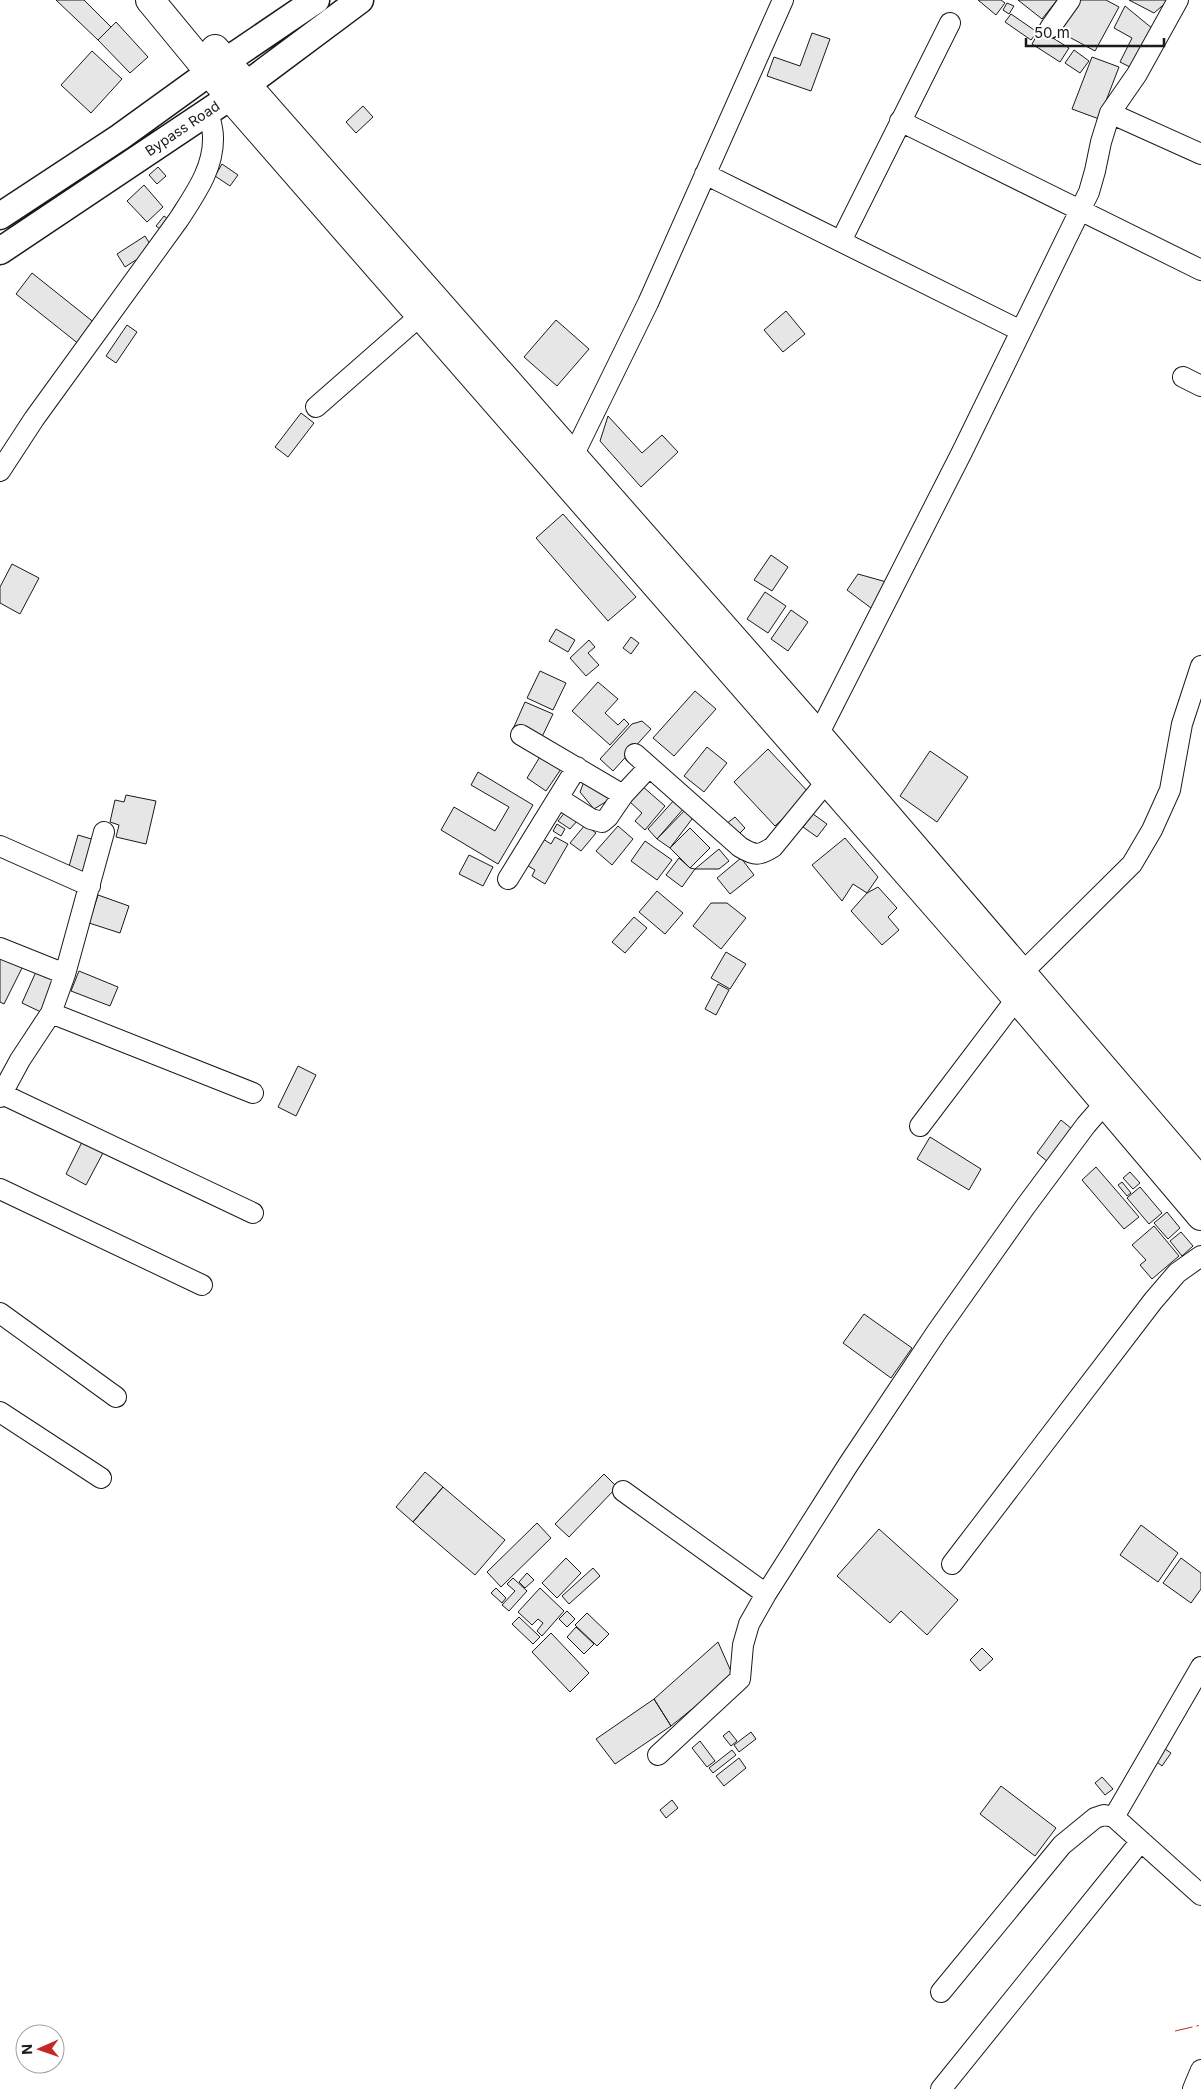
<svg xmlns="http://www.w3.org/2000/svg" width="1201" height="2089" viewBox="0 0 1201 2089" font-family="Inter,sans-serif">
	<rect width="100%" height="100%" fill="#fff"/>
	<path fill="#e6e6e6" stroke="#1a1a1a" d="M56,0H84L111,27L98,40Z
		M978,0H1001L1005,3L996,15Z
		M1018,0H1057L1042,19Z
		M1078,0H1106L1119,7L1095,51L1060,32Z
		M1129,0H1169L1154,13Z
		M1007,3L1014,6L1009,14L1003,10Z
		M1125,6L1153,29L1130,67L1120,62L1132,38L1114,28Z
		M1011,14L1037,32L1031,40L1005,22Z
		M116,22L148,57L130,73L98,40Z
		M1040,30L1069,48L1060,62L1032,44Z
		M812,33L830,39L811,91L767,76L774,57L800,66Z
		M1074,50L1089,61L1080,73L1065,63Z
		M92,51L122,79L91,113L61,85Z
		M1092,57L1119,67L1099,119L1072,109Z
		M363,106L373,117L356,133L346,122Z
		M222,164L238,175L230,186L215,176Z
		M158,167L166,176L157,184L149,175Z
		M144,185L163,207L147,222L127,201Z
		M164,216L172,222L164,232L156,226Z
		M145,236L153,249L125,267L117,254Z
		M32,273L96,324L80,345L16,294Z
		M786,311L805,334L783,352L764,330Z
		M556,320L589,349L557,386L524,357Z
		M127,325L137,332L116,363L106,356Z
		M301,413L314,423L288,457L275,447Z
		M608,416L642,453L662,435L678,452L641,487L600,441Z
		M563,514L636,597L608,621L536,538Z
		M771,555L788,567L772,591L754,580Z
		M12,564L39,578L20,614L0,603V587Z
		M858,574L890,583L871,608L847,590Z
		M765,592L786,606L768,633L747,619Z
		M791,610L808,622L788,651L771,639Z
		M556,629L575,640L568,652L549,641Z
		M631,637L639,643L631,654L623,648Z
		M589,640L595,647L588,653L599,665L586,676L570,658Z
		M540,671L566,683L553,710L527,698Z
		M598,682L618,699L605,713L618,725L624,719L629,724L610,745L572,711Z
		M695,691L716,709L674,756L653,738Z
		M525,702L553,714L540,741L513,729Z
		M642,721L651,729L613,771L600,759L632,724Z
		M707,747L727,763L704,792L684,776Z
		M768,749L810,794L775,826L734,782Z
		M930,751L968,777L937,822L900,796Z
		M541,755L561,769L546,791L527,778Z
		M478,772L533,805L498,864L441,830L454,807L495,831L509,807L471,785Z
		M585,779L612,798L594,809L580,792Z
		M642,786L665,806L645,830L635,821L642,813L629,801Z
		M126,795L156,801L146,844L116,837L119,825L110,822L115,800L124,802Z
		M675,799L684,808L657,839L648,829Z
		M688,807L692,819L670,848L657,839Z
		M566,811L578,820L570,829L558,821Z
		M813,814L827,824L817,837L803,827Z
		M735,817L745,828L737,836L726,824Z
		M557,824L565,829L561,836L553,831Z
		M585,825L596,833L581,851L570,843Z
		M618,826L633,839L612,865L596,851Z
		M690,828L710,848L690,868L670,848Z
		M78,835L98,841L87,876L68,870Z
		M540,837L551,844L555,837L568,844L545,884L532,876L535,870L525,864Z
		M845,838L878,877L867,893L853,884L842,901L812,865Z
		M645,841L672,860L657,880L631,861Z
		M719,849L729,861L719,869H695Z
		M469,855L493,867L483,886L459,874Z
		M679,858L690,868L695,869L682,887L666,875Z
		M741,858L754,875L730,894L717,878Z
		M878,887L897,908L888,917L899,930L882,945L851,911L867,893Z
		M657,891L683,913L665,934L639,912Z
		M98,895L129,906L120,933L89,923Z
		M711,903H727L746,918L721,949L693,926Z
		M634,917L647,928L625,953L612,942Z
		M726,952L746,964L730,989L711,978Z
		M0,955L23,966L4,1004L0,1002Z
		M39,965L60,975L43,1013L22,1003Z
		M79,971L118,987L110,1006L71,991Z
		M718,984L729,990L716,1015L705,1009Z
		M298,1066L316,1075L296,1116L278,1107Z
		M1061,1120L1072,1129L1048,1162L1037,1153Z
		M930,1137L981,1169L969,1190L917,1159Z
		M83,1140L104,1151L86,1185L66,1174Z
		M1096,1167L1139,1217L1124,1229L1082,1180Z
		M1130,1172L1140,1183L1133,1189L1123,1178Z
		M1122,1182L1131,1193L1127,1196L1118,1185Z
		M1140,1187L1162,1213L1149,1224L1127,1198Z
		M1167,1212L1180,1228L1168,1239L1154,1223Z
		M1154,1226L1179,1256L1152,1279L1140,1265L1146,1260L1132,1245Z
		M1181,1232L1193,1246L1182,1256L1170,1241Z
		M864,1314L912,1348L891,1378L843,1343Z
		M425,1472L443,1487L413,1522L396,1507Z
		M604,1474L617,1487L569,1537L555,1524Z
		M443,1487L505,1540L475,1575L413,1522Z
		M537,1523L551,1538L501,1587L487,1572Z
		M1141,1525L1178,1553L1158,1582L1120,1555Z
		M879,1529L958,1600L927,1635L901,1611L890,1623L837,1576Z
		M566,1558L581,1573L557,1598L542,1583Z
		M1181,1558L1201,1573V1589L1191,1603L1163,1583Z
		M593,1568L600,1576L569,1604L562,1596Z
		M527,1573L534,1580L525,1588L519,1582Z
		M513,1578L527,1591L509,1611L502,1605L515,1591L507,1584Z
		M496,1588L506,1598L502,1603L491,1593Z
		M540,1588L564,1611L542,1636L537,1631L543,1623L538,1619L532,1625L518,1612Z
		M567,1611L575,1619L567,1627L559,1619Z
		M587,1613L609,1634L597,1646L575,1625Z
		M519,1617L540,1637L533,1644L512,1624Z
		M576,1627L594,1644L584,1654L567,1637Z
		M551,1633L589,1673L570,1692L532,1652Z
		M718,1642L733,1676L671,1726L654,1699Z
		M982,1648L993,1659L980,1671L970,1660Z
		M654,1699L671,1726L615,1764L596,1739Z
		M729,1731L737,1741L731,1746L723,1736Z
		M751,1732L756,1739L739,1752L734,1745Z
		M700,1741L715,1761L707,1767L692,1748Z
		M1165,1749L1171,1753L1162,1766L1157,1762Z
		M732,1750L736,1755L713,1773L709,1768Z
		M739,1758L746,1768L724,1786L716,1776Z
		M1102,1777L1113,1789L1105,1795L1095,1783Z
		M1001,1786L1056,1828L1035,1856L980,1814Z
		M672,1800L678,1808L666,1818L660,1810Z"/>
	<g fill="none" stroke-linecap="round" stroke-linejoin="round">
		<defs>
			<path id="minor" d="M1050,28L1070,0
				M1110,113L1201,154
				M900,121L1201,270
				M705,174L1021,331
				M841,241L950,23
				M1183,377L1201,386
				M316,407L421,315
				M572,458L648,303L783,0
				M0,471L34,419L179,219C195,194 214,168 213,137C213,129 210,119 208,111
				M521,735L623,795
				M818,735L962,452L1089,192L1095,171L1101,142L1110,113L1137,74L1178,0
				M635,754L740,847C755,856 759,856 773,847L827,781
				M558,798L591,819L602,822L608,817L623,795L649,767
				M0,846L90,886
				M508,879L577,767
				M0,948L65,974
				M1022,973L1132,864L1152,830L1170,790L1182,724L1201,666
				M51,1013L253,1093
				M2,1094L253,1213
				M0,1097L20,1060L51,1013L65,974L104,832
				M920,1126L1017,998
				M0,1189L202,1285
				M0,1313L116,1397
				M0,1412L101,1478
				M623,1491L766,1594
				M952,1564L1153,1301L1177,1273L1201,1256
				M658,1755L740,1679L743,1645L749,1624L766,1594L848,1465L936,1333L1025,1207L1086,1125L1106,1102
				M1114,1817L1201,1667
				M941,1992L1062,1845L1095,1818L1104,1815L1114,1817L1201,1895
				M941,2089L1141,1841
				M1193,2089L1201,2070"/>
			<path id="major" d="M0,216L120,137L210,72L316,0
				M0,251L230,97L360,0"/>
			<path id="highway" d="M150,0L230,97L1007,987L1201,1216
				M215,49L818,735L1201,1182"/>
		</defs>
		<use href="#minor" stroke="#1a1a1a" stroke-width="22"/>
		<use href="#major" stroke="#1a1a1a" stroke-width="29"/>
		<use href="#highway" stroke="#1a1a1a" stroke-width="30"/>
		<use href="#minor" stroke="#fff" stroke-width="20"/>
		<use href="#major" stroke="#fff" stroke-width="26"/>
		<use href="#highway" stroke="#fff" stroke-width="28"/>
		<path stroke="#c62828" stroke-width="1" stroke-dasharray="18 4 2.5 4" stroke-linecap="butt" d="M1175,2031L1201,2025"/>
	</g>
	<g text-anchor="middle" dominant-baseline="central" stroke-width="4" stroke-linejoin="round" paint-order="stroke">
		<g font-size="14" fill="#1a1a1a" stroke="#fff">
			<text transform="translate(182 128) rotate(-34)">Bypass Road</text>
		</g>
	</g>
	<g transform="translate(40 2049) rotate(268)"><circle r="24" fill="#ffffff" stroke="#a3a3a3"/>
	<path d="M0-4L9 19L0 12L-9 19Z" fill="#c62828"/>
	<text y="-8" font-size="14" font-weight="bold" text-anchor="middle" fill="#1a1a1a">N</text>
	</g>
	<path d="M1026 38v8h138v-8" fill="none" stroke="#1a1a1a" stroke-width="2.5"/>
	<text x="1034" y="38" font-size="15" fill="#1a1a1a" stroke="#ffffff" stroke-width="4" paint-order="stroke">50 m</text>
</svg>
